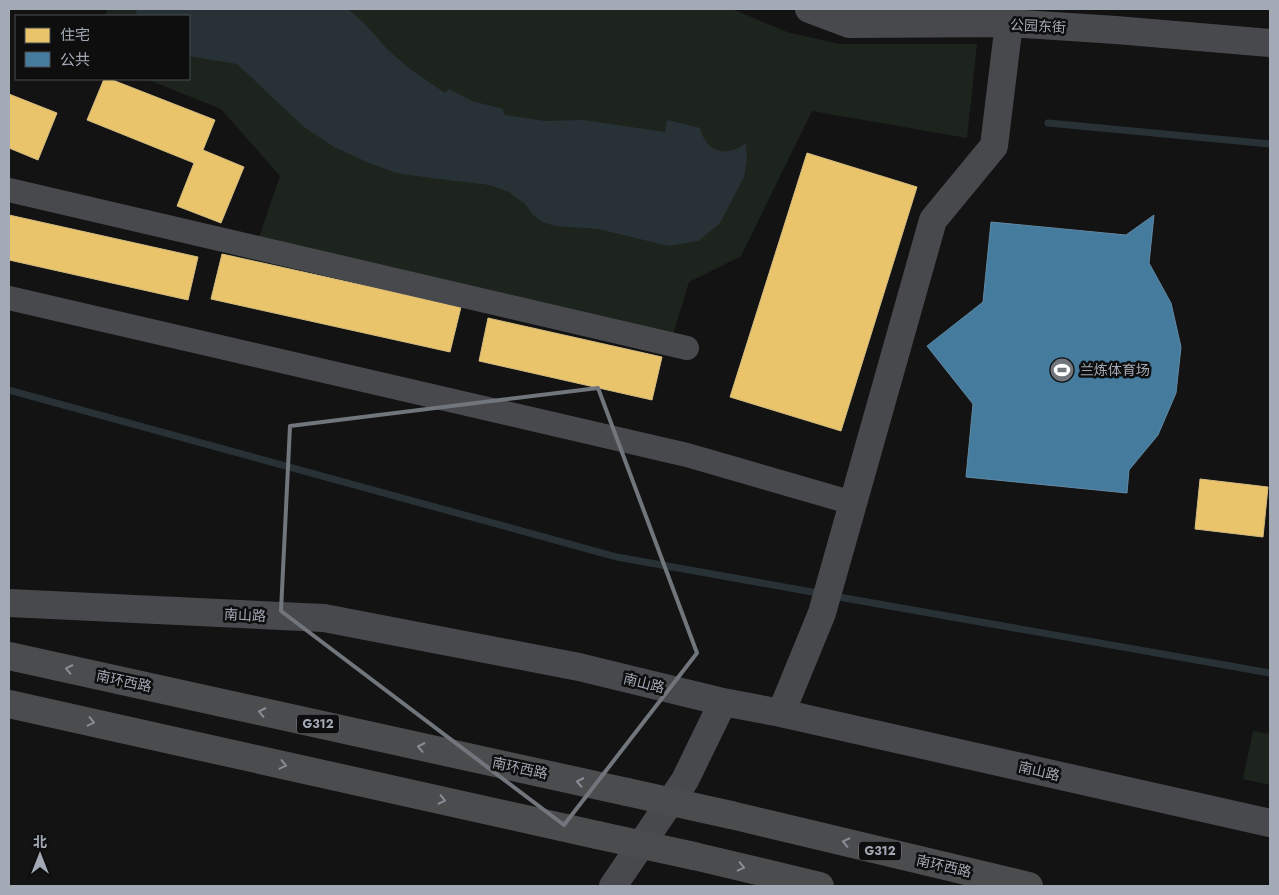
<svg xmlns="http://www.w3.org/2000/svg" width="1279" height="895" viewBox="0 0 1279 895" font-family="Jost,'Noto Sans SC',sans-serif">
	<rect width="100%" height="100%" fill="#131313"/>
	<path fill="#1d241d" d="M108,9H732L787,32L839,44H977L967,138L812,111L741,256L689,282L672,338L259,237L280,176L221,109L146,79H189V16H105Z
		M1253,731L1270,734V785L1243,779Z"/>
	<path fill="#283236" d="M136,9H348L366,25L387,49L410,69L445,93L449,89L472,101L503,109L504,115L545,121L583,120L665,132L667,120L700,128C706,153 727,158 746,143L747,160L744,177L720,223L698,241L669,246L598,229L555,226L543,222L533,215L525,204L509,192L490,185L431,178L397,173L369,163L334,147L304,127L237,64L189,56V16H137Z"/>
	<path fill="#e9c46a" stroke="#d4bc80" d="M104,79H110L215,120L203,150L244,167L221,223L177,206L194,163L87,120Z
		M9,94L57,113L38,160L9,148Z
		M807,153L917,187L841,431L730,397Z
		M9,215L198,257L188,300L9,260Z
		M222,254L461,307L450,352L211,299Z
		M488,318L662,357L652,400L479,361Z
		M1200,479L1268,487L1263,537L1195,529Z"/>
	<path fill="#457b9d" stroke="#6189a4" d="M1154,215L1149,263L1171,303L1181,347L1176,393L1158,435L1129,470L1127,493L966,477L973,404L927,346L983,302L991,222L1126,235Z"/>
	<g fill="none" stroke-linecap="round" stroke-linejoin="round">
		<path stroke="#283236" stroke-width="7" d="M1048,123L1270,144
			M9,390L617,557L823,594
			M833,596L1270,673"/>
		<path stroke="#47494c" stroke-width="24" d="M9,190L687,348
			M9,298L687,455L853,503"/>
		<path stroke="#47494c" stroke-width="28" d="M809,9L849,24L1009,23L1116,30L1270,43
			M9,603L324,618L579,667L723,702L781,713L1270,823
			M781,713L822,613L933,220L994,146L1009,23L1008,9
			M613,886L685,780L723,702"/>
		<path stroke="#4a4c4e" stroke-width="28" d="M9,656L627,792
			M9,704L597,835
			M731,815L1029,886
			M694,856L820,886"/>
		<path stroke="#4a4c4e" stroke-width="28" d="M627,792L731,815
			M597,835L694,856"/>
	</g>
	<defs><path id="oneway-chevron" d="M-2-3.5L2.5 0L-2 3.5" fill="none" stroke-width="1.6" stroke-linecap="round" stroke-linejoin="round" transform="scale(1.25)"/></defs>
	<g stroke="#888e96">
		<use href="#oneway-chevron" transform="translate(69 669) rotate(-168)"/>
		<use href="#oneway-chevron" transform="translate(262 712) rotate(-168)"/>
		<use href="#oneway-chevron" transform="translate(91 722) rotate(13)"/>
		<use href="#oneway-chevron" transform="translate(421 747) rotate(-168)"/>
		<use href="#oneway-chevron" transform="translate(283 765) rotate(13)"/>
		<use href="#oneway-chevron" transform="translate(580 782) rotate(-168)"/>
		<use href="#oneway-chevron" transform="translate(442 800) rotate(13)"/>
		<use href="#oneway-chevron" transform="translate(846 842) rotate(-167)"/>
		<use href="#oneway-chevron" transform="translate(741 867) rotate(13)"/>
	</g>
	<path fill="none" stroke="#71757c" stroke-width="4" stroke-linejoin="round" d="M598,388L697,653L564,825L281,611L290,426Z"/>
	<defs>
		<symbol id="stadium-disc" viewBox="-11 -11 22 22"><circle r="9.5" fill="#71757c" stroke="#0e0e0f"/><path d="M0-5a6.5 5 0 1 0 0 10a6.5 5 0 1 0 0-10ZM-3.5-1.8h7v3.6h-7Z" fill="#fff"/></symbol>
	</defs>
	<g fill-rule="evenodd">
		<use href="#stadium-disc" x="1048" y="356" width="28" height="28"/>
	</g>
	<g text-anchor="middle" dominant-baseline="central" stroke-width="5" stroke-linejoin="round" paint-order="stroke">
		<g fill="#0e0e0f" stroke="#767b83" stroke-width="1">
			<rect x="297" y="714.5" width="42" height="19" rx="4"/>
			<rect x="859" y="841.5" width="42" height="19" rx="4"/>
		</g>
		<g font-size="12" font-weight="bold" fill="#a3aab5">
			<text x="318" y="724">G312</text>
			<text x="880" y="851">G312</text>
		</g>
		<g font-size="14" fill="#a3aab5" stroke="#0e0e0f">
			<text transform="translate(1038 26) rotate(3)">公园东街</text>
			<text transform="translate(245 615) rotate(3)">南山路</text>
			<text transform="translate(124 681) rotate(12)">南环西路</text>
			<text transform="translate(644 683) rotate(14)">南山路</text>
			<text transform="translate(520 768) rotate(12)">南环西路</text>
			<text transform="translate(1039 771) rotate(13)">南山路</text>
			<text transform="translate(944 866) rotate(13)">南环西路</text>
		</g>
		<g font-size="14" fill="#a3aab5" stroke="#0e0e0f" text-anchor="start">
			<text x="1080" y="370">兰炼体育场</text>
		</g>
	</g>
	<rect width="1279" height="895" fill="none" stroke="#a3aab5" stroke-width="20"/>
	<rect x="15" y="15" width="175" height="65" fill="#0e0e0f" stroke="#4a4c51"/>
	<rect x="25" y="28" width="25" height="15" fill="#e9c46a" stroke="#4a4c51"/>
	<text x="60" y="40" font-size="15" fill="#a3aab5">住宅</text>
	<rect x="25" y="52" width="25" height="15" fill="#457b9d" stroke="#4a4c51"/>
	<text x="60" y="65" font-size="15" fill="#a3aab5">公共</text>
	<g transform="translate(40 855)" stroke="#0e0e0f" stroke-width="4" paint-order="stroke">
	<path d="M0-4L9 19L0 12L-9 19Z" fill="#a3aab5"/>
	<text y="-8" font-size="14" font-weight="bold" text-anchor="middle" fill="#a3aab5">北</text>
	</g>
</svg>
